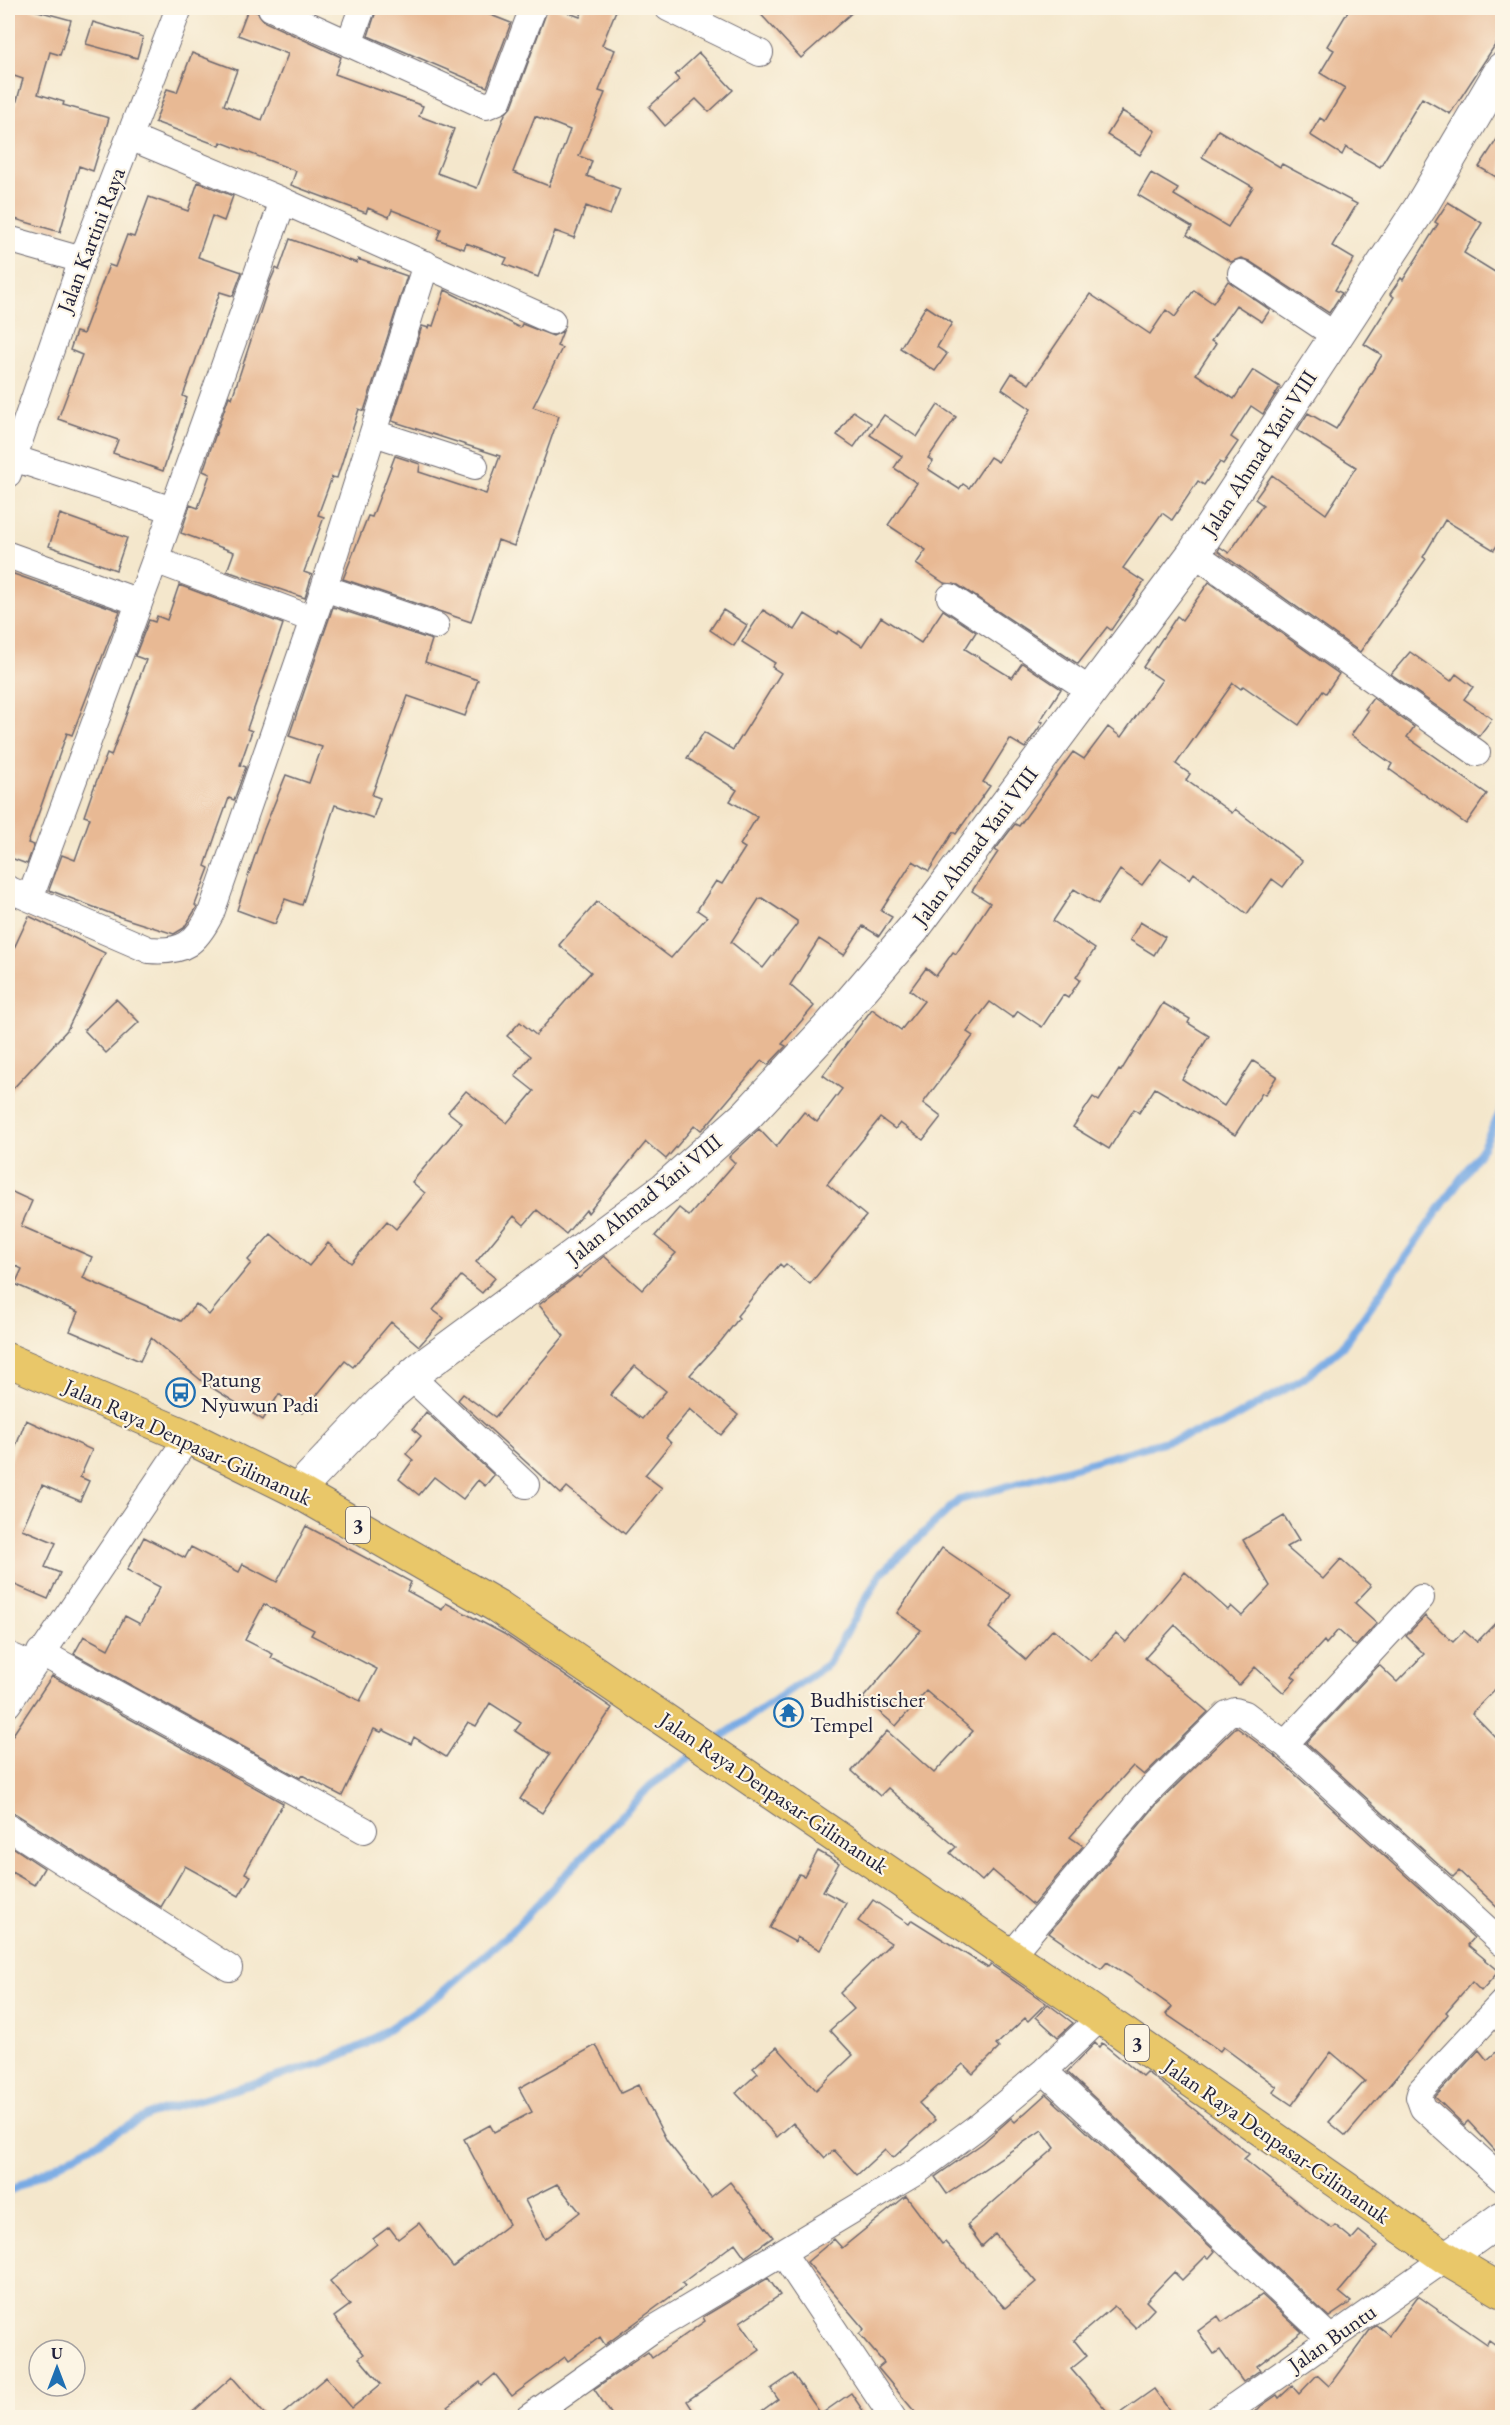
<svg xmlns="http://www.w3.org/2000/svg" width="1510" height="2425" viewBox="0 0 1510 2425" font-family="'EB Garamond',serif">
	<rect width="100%" height="100%" fill="#fcf5e5"/>
	<filter id="ink" filterUnits="userSpaceOnUse"><feTurbulence type="fractalNoise" baseFrequency=".0167" numOctaves="2"/><feDisplacementMap in="SourceGraphic" scale="12" xChannelSelector="R" yChannelSelector="G"/><feConvolveMatrix kernelMatrix="1 2 1 2 8 2 1 2 1" color-interpolation-filters="sRGB"/></filter>
	<filter id="wash" filterUnits="userSpaceOnUse"><feTurbulence type="fractalNoise" baseFrequency=".008" numOctaves="4" result="noise"/><feDisplacementMap in="SourceGraphic" scale="24" xChannelSelector="R" yChannelSelector="G"/><feGaussianBlur stdDeviation="1.35" result="paint"/><feColorMatrix in="noise" values="0 0 0 0 0 0 0 0 0 0 0 0 0 0 0 0 0 1.4 0 .05"/><feComposite in="paint" operator="in"/></filter>
	<g filter="url(#wash)">
		<rect width="100%" height="100%" fill="#f4e7cc"/>
		<g fill="none" stroke-linecap="round" stroke-linejoin="round">
			<path stroke="#78aae4" stroke-width="8" d="M712,1743L828,1664L881,1573L959,1500L1222,1425L1303,1379L1342,1347L1483,1147L1502,1109
				M8,2192L150,2114L323,2063L366,2044L439,1995L507,1936L651,1785L697,1753"/>
		</g>
		<g id="blocks">
			<path fill="#e8b994" fill-rule="evenodd" d="M8,8H27L71,20L60,55L50,52L38,94L64,102L63,105L109,118L93,171L79,166L60,232L8,217V132L23,79L8,74Z
				M377,8H485L483,12L511,23L487,87L368,36Z
				M548,8H556L580,17L584,8H617L602,45L615,50L599,91L605,93L579,156L592,161L587,176L620,189L610,215L586,206L574,238L555,231L538,277L504,264L507,258L466,243L464,249L437,239L441,229L392,210L389,217L368,208L366,213L291,185L296,171L221,142L220,146L155,122L167,89L177,92L192,53L237,70L224,105L262,120L288,54L238,35L248,9L257,12L265,22L341,57L335,74L423,106L419,116L454,129L437,173L477,188L505,114L512,106ZM535,116L570,130L549,186L513,172Z
				M755,8H857L801,58Z
				M1350,8H1494L1503,13V33L1450,114L1422,98L1380,167L1346,147L1342,155L1310,135L1320,118L1325,121L1345,88L1320,73L1334,50L1327,46Z
				M93,22L143,37L137,58L86,44Z
				M699,53L733,90L709,112L696,99L665,126L649,107L679,80L675,75Z
				M1122,111L1155,131L1140,155L1107,135Z
				M1218,130L1280,167L1282,164L1357,204L1332,246L1354,259L1335,290L1342,293L1329,313L1249,261L1241,258L1231,262L1187,235L1192,227L1138,195L1151,173L1178,189L1174,195L1228,227L1253,187L1202,157Z
				M1503,130V181L1479,167Z
				M198,182L233,196L224,221L212,216L198,257L242,272L233,296L220,292L183,396L187,398L163,471L113,453L118,440L58,419L82,355L70,350L76,332L83,334L109,265L115,267L127,235L134,237L149,197L188,211Z
				M1448,202L1482,223L1464,253L1503,277V537L1494,550L1445,520L1423,557L1426,559L1360,652L1218,551L1220,547L1229,553L1263,505L1255,499L1272,475L1326,514L1356,467L1297,430L1308,413L1336,429L1382,355L1364,344L1394,297L1390,294L1401,278L1403,280L1438,224L1435,222Z
				M290,239L357,263L358,259L407,276L364,411L359,409L337,478L332,477L318,515L324,517L304,572L312,575L305,598L227,571L234,552L181,533L190,505L198,508L210,474L203,471L229,396L232,398L270,282L276,268L279,270Z
				M1228,281L1270,310L1262,322L1236,305L1211,341L1216,344L1196,374L1234,399L1253,370L1280,387L1263,414L1251,406L1231,437L1238,442L1223,464L1220,462L1204,485L1198,481L1172,520L1162,513L1123,568L1144,582L1111,630L1107,627L1078,664L958,585L944,583L916,564L926,550L888,525L917,483L894,468L902,456L870,435L884,415L917,437L938,405L956,417L928,458L933,461L928,469L959,489L963,484L969,488L990,457L998,462L1031,409L1002,389L1012,373L1029,384L1090,294L1150,334L1166,310L1175,317L1194,290L1213,303Z
				M445,290L520,328L522,324L553,336L563,331L557,346L562,348L533,407L559,416L514,546L498,540L471,622L343,579L368,516L372,517L395,456L420,464L419,472L486,494L500,456L392,421L422,326L429,328L430,325L433,326Z
				M926,306L952,323L937,347L947,354L935,371L900,348Z
				M853,411L871,423L854,447L837,435Z
				M60,514L127,538L116,570L49,546Z
				M8,572L120,611L72,735L67,733L28,843L34,845L27,864L8,857Z
				M1209,582L1339,674L1326,693L1323,691L1299,725L1243,686L1241,689L1233,683L1176,764L1190,774L1186,780L1232,813L1235,809L1302,861L1283,887L1272,879L1247,914L1194,873L1190,879L1161,859L1142,885L1120,870L1098,904L1074,889L1053,921L1095,949L1076,977L1080,980L1068,998L1063,995L1042,1027L1018,1011L1013,1018L990,1002L967,1032L973,1036L923,1103L941,1117L923,1140L900,1123L895,1129L880,1118L827,1184L866,1216L810,1284L786,1264L783,1267L780,1264L737,1316L739,1318L721,1341L690,1375L738,1415L721,1435L690,1409L666,1438L671,1443L645,1475L662,1488L625,1534L567,1487L561,1494L458,1400L463,1394L495,1417L564,1336L539,1305L577,1276L579,1278L604,1256L642,1290L676,1253L655,1236L679,1208L689,1216L735,1163L729,1157L759,1129L776,1147L804,1112L817,1122L842,1089L823,1075L872,1009L901,1030L924,1001L910,990L926,968L936,976L953,952L956,954L990,903L972,891L998,852L995,850L1015,824L1019,826L1073,752L1084,759L1108,727L1121,737L1162,680L1143,667L1177,616L1182,620ZM635,1366L666,1391L642,1419L610,1395Z
				M179,585L283,624L247,729L252,731L240,765L246,767L234,800L229,798L216,834L205,866L209,868L195,905L197,907L184,928L174,934L120,917L49,890L62,855L75,860L90,818L84,816L93,790L107,754L111,756L146,660L135,656L149,620L155,622L157,616L167,620Z
				M333,607L432,640L425,662L478,680L465,716L408,696L372,795L380,798L373,818L335,805L302,905L285,899L275,924L237,910L262,834L286,775L309,783L322,747L289,736Z
				M723,610L747,625L734,646L710,630Z
				M763,610L795,630L805,614L837,634L839,631L862,646L881,617L921,643L943,610L976,632L965,649L1012,678L1022,663L1061,689L1040,721L1043,722L1025,748L1010,739L983,782L990,786L956,834L953,832L929,871L913,861L881,911L892,917L879,936L863,926L844,955L819,939L790,985L814,1006L782,1044L786,1046L768,1065L762,1060L706,1126L701,1130L695,1125L666,1159L646,1142L588,1213L586,1210L566,1234L537,1210L524,1225L514,1216L476,1262L495,1278L482,1293L461,1276L433,1310L444,1318L419,1346L391,1322L353,1367L345,1361L302,1413L279,1394L263,1420L203,1382L151,1338L140,1361L70,1331L78,1312L15,1284L22,1269L8,1262V1190L32,1201L21,1226L92,1257L83,1278L181,1321L196,1304L209,1315L251,1263L248,1260L271,1234L309,1266L328,1243L351,1263L387,1221L396,1229L425,1193L412,1182L462,1123L448,1112L466,1091L507,1123L534,1091L515,1076L531,1056L507,1036L520,1022L536,1035L591,972L559,945L597,902L671,958L707,917L697,910L716,881L722,884L745,848L740,845L757,817L730,801L737,790L687,758L704,732L733,750L781,673L772,667L775,663L742,642ZM762,898L797,921V924L763,968L731,942L759,899Z
				M1410,652L1451,681L1456,674L1473,687L1464,699L1492,719L1479,736L1391,674Z
				M1373,698L1414,727L1407,737L1487,794L1466,824L1389,769L1392,764L1351,735L1368,711L1365,709Z
				M29,916L105,953L67,1030L8,1094V961Z
				M1140,922L1165,937L1154,955L1130,940Z
				M116,999L139,1022L106,1053L84,1030Z
				M1163,1003L1190,1019L1188,1023L1209,1036L1182,1079L1224,1106L1253,1061L1277,1076L1265,1095L1262,1093L1235,1135L1155,1088L1139,1113L1134,1109L1109,1149L1073,1127L1093,1097L1099,1101L1119,1070L1121,1071Z
				M426,1412L494,1475L485,1486L478,1480L463,1499L434,1477L419,1495L399,1479L413,1460L406,1454L421,1436L413,1429Z
				M26,1420L92,1450L80,1477L89,1481L80,1501L42,1485L22,1529L56,1543L45,1567L60,1573L48,1599L8,1582V1467Z
				M1284,1516L1299,1540L1286,1547L1323,1579L1341,1559L1371,1586L1355,1603L1377,1623L1356,1646L1338,1630L1326,1644L1324,1641L1292,1676L1296,1679L1284,1693L1255,1667L1239,1685L1175,1625L1145,1658L1208,1712L1144,1775L1133,1766L1115,1786L1070,1837L1083,1846L1033,1905L992,1870L982,1881L950,1853L956,1847L888,1788L880,1796L852,1771L887,1731L934,1773L973,1731L926,1691L896,1726L863,1698L921,1630L897,1613L942,1548L1011,1595L989,1628L1026,1660L1053,1629L1091,1661L1116,1633L1126,1642L1185,1572L1228,1610L1231,1606L1242,1616L1270,1586L1243,1540Z
				M306,1526L411,1582L407,1591L442,1610L446,1603L504,1634L612,1708L542,1813L520,1799L550,1754L515,1731L521,1723L490,1703L476,1726L468,1722L446,1757L414,1737L411,1744L383,1730L381,1732L374,1729L342,1796L302,1775L300,1778L74,1654L84,1636L108,1649L125,1616L140,1624L160,1587L127,1570L144,1537L185,1558L191,1547L239,1572L243,1564L277,1582ZM264,1604L314,1630L311,1635L377,1669L360,1701L271,1658L273,1654L245,1640Z
				M1503,1615V1681L1472,1713L1503,1745V1912L1459,1871L1453,1877L1306,1743L1379,1665L1397,1682L1424,1654L1406,1636L1425,1616L1453,1642L1464,1631L1477,1642Z
				M52,1676L283,1803L245,1873L251,1876L239,1896L185,1866L161,1907L16,1814L8,1812V1742Z
				M1236,1727L1275,1756L1474,1938L1468,1945L1499,1971L1481,1991L1472,1982L1446,2012L1448,2014L1420,2049L1346,2136L1329,2122L1365,2081L1331,2052L1292,2105L1273,2092L1277,2087L1223,2047L1220,2051L1166,2014L1172,2007L1129,1976L1107,1962L1101,1969L1049,1933L1156,1805Z
				M8,1844L44,1868L34,1885L8,1870Z
				M818,1851L839,1863L823,1891L846,1903L820,1950L797,1937L795,1942L770,1928L799,1874L804,1876Z
				M873,1900L909,1924L912,1920L988,1968L991,1965L1046,2003L1028,2021L1025,2018L996,2045L999,2048L973,2074L963,2064L919,2103L935,2120L893,2158L885,2149L857,2175L834,2150L825,2158L793,2123L777,2137L736,2093L758,2073L753,2068L777,2047L816,2090L853,2055L830,2030L854,2009L840,1993L891,1943L858,1921Z
				M1048,2004L1073,2023L1058,2037L1036,2017Z
				M1095,2043L1099,2047L1102,2043L1142,2076L1146,2072L1163,2084L1249,2154L1244,2159L1314,2216L1332,2228L1335,2225L1352,2239L1359,2231L1378,2246L1339,2292L1351,2302L1329,2317L1067,2072Z
				M596,2045L621,2093L638,2085L667,2141L711,2197L730,2182L773,2237L745,2257L735,2243L682,2283L685,2286L605,2345L600,2337L568,2361L565,2357L512,2396L495,2374L482,2385L480,2382L448,2407L457,2418H278L326,2377L352,2408L381,2384L359,2358L364,2354L334,2317L350,2305L330,2281L377,2244L373,2239L389,2227L398,2239L419,2223L453,2267L509,2224L464,2139L490,2125L494,2132L532,2112L519,2088ZM557,2184L580,2212L545,2239L525,2200Z
				M1503,2046V2159L1468,2121L1464,2125L1435,2097L1479,2050L1487,2060Z
				M1046,2094L1215,2251L1209,2258L1206,2256L1182,2280L1174,2272L1146,2301L1154,2309L1136,2328L1114,2306L1074,2340L1087,2356L1071,2369L1113,2418H920L878,2368L884,2363L859,2334L864,2329L807,2262L834,2239L842,2248L906,2196L942,2244L945,2242L1005,2308L1036,2282L995,2234L982,2246L967,2225L1055,2148L1042,2130L947,2194L935,2177L983,2143L1011,2118L1015,2122Z
				M768,2278L780,2295L740,2322L760,2350L687,2401L698,2418H614L594,2389L648,2352L652,2358L705,2321L703,2317Z
				M1262,2295L1302,2332L1257,2366L1260,2370L1243,2382L1220,2350L1214,2354L1198,2331L1218,2316L1222,2322Z
				M1418,2296L1487,2344L1489,2340L1503,2350V2418H1250L1261,2406L1277,2395L1279,2398L1292,2386L1299,2394L1317,2375L1329,2386L1370,2330L1376,2325L1389,2335Z
				M793,2374L821,2414L851,2393L868,2418H752L778,2399L771,2389Z
				M232,2377L268,2418H186Z
				M1154,2389L1175,2418H1113Z"/>
		</g>
	</g>
	<g filter="url(#ink)">
		<use href="#blocks" fill-opacity="0" stroke="#6c676e" stroke-width="1.5"/>
		<g fill="none" stroke-linecap="round" stroke-linejoin="round">
			<defs>
				<path id="minor" d="M271,8L486,106L498,101L533,8
					M668,8L760,53
					M349,44L362,8
					M130,137L283,201L552,321
					M8,239L82,260
					M1241,273L1336,336
					M374,433L475,466
					M13,458L173,510
					M8,474L82,260L179,8
					M1194,553L1477,753
					M8,555L139,602
					M155,560L312,619
					M324,588L436,626
					M950,597L1091,691
					M8,889L149,950C184,953 196,943 211,913L324,588L426,264
					M30,898L155,560L283,201
					M411,1377L526,1485
					M40,1652L364,1830
					M8,1655L31,1665
					M8,1704L188,1437
					M1285,1744L1421,1598
					M8,1827L229,1968
					M1011,1955L1145,1795L1227,1714L1235,1711L1245,1714L1285,1744L1502,1943
					M1502,2003L1421,2090L1419,2097L1423,2108L1502,2179
					M1044,2071L1331,2339
					M782,2252L893,2418
					M528,2418L652,2330L916,2172L977,2127L1044,2071L1101,2017
					M1218,2418L1446,2258"/>
				<path id="tertiary" d="M297,1491L383,1401L421,1368L664,1189L747,1115L831,1025L914,928L1194,553L1420,208L1502,69
					M1446,2258L1502,2218"/>
				<path id="trunk" d="M8,1360L188,1437L297,1491L497,1606L1067,1994L1446,2258L1502,2291"/>
			</defs>
			<use href="#minor" stroke="#6c676e" stroke-width="28"/>
			<use href="#tertiary" stroke="#6c676e" stroke-width="35"/>
			<use href="#trunk" stroke="#6c676e" stroke-width="35"/>
			<use href="#minor" stroke="#fff" stroke-width="26"/>
			<use href="#tertiary" stroke="#fff" stroke-width="33"/>
			<use href="#trunk" stroke="#e9c769" stroke-width="33"/>
		</g>
	</g>
	<defs>
		<symbol id="bus-ring" viewBox="-11 -11 22 22"><circle r="9.5" fill="#fcf5e5" stroke="#1f6fb2" stroke-width="1.5"/><path d="M-5-6H5V4H4V6H2V4H-2V6H-4V4H-5ZM-3.5-4V0h7V-4ZM-3.5 1.2v1.5H-2V1.2ZM2 1.2v1.5H3.5V1.2Z" fill="#1f6fb2"/></symbol>
		<symbol id="temple-ring" viewBox="-11 -11 22 22"><circle r="9.5" fill="#fcf5e5" stroke="#1f6fb2" stroke-width="1.5"/><path d="M0-6L5-2H3V0L6.5 2.5H4V6H1.5V3h-3V6H-4V2.5H-6.5L-3 0V-2H-5Z" fill="#1f6fb2"/></symbol>
	</defs>
	<g fill-rule="evenodd">
		<use href="#bus-ring" x="164" y="1376" width="33" height="33"/>
		<use href="#temple-ring" x="772" y="1696" width="33" height="33"/>
	</g>
	<g text-anchor="middle" dominant-baseline="central" stroke-width="4.5" stroke-linejoin="round" paint-order="stroke">
		<g fill="#fcf5e5" stroke="#63616e" stroke-width="1.5">
			<rect x="346" y="1507" width="24" height="36" rx="4.5"/>
			<rect x="1125" y="2025" width="24" height="36" rx="4.5"/>
		</g>
		<g font-size="21" font-weight="bold" fill="#22223b">
			<text x="358" y="1525">3</text>
			<text x="1137" y="2043">3</text>
		</g>
		<g font-size="22" fill="#22223b" stroke="#fcf5e5">
			<text transform="translate(91 240) rotate(-69)">Jalan Kartini Raya</text>
			<text transform="translate(1259 453) rotate(-57)">Jalan Ahmad Yani VIII</text>
			<text transform="translate(975 846) rotate(-53)">Jalan Ahmad Yani VIII</text>
			<text transform="translate(644 1199) rotate(-39)">Jalan Ahmad Yani VIII</text>
			<text transform="translate(188 1442) rotate(25)">Jalan Raya Denpasar-Gilimanuk</text>
			<text transform="translate(774 1793) rotate(34)">Jalan Raya Denpasar-Gilimanuk</text>
			<text transform="translate(1277 2141) rotate(35)">Jalan Raya Denpasar-Gilimanuk</text>
			<text transform="translate(1332 2338) rotate(-35)">Jalan Buntu</text>
		</g>
		<g font-size="22" fill="#22223b" stroke="#fcf5e5" text-anchor="start">
			<text x="201" y="1379">Patung<tspan x="201" dy="25">Nyuwun Padi</tspan></text>
			<text x="810" y="1699">Budhistischer<tspan x="810" dy="25">Tempel</tspan></text>
		</g>
	</g>
	<rect width="1510" height="2425" fill="none" stroke="#fcf5e5" stroke-width="30"/>
	<g transform="translate(57 2368)"><circle r="28" fill="#fcf5e5" stroke="#a5a1a1" stroke-width="1.5"/>
	<path d="M0-4.5L10 22L0 15L-10 22Z" fill="#1f6fb2"/>
	<text y="-9" font-size="16" font-weight="bold" text-anchor="middle" fill="#22223b">U</text>
	</g>
</svg>
